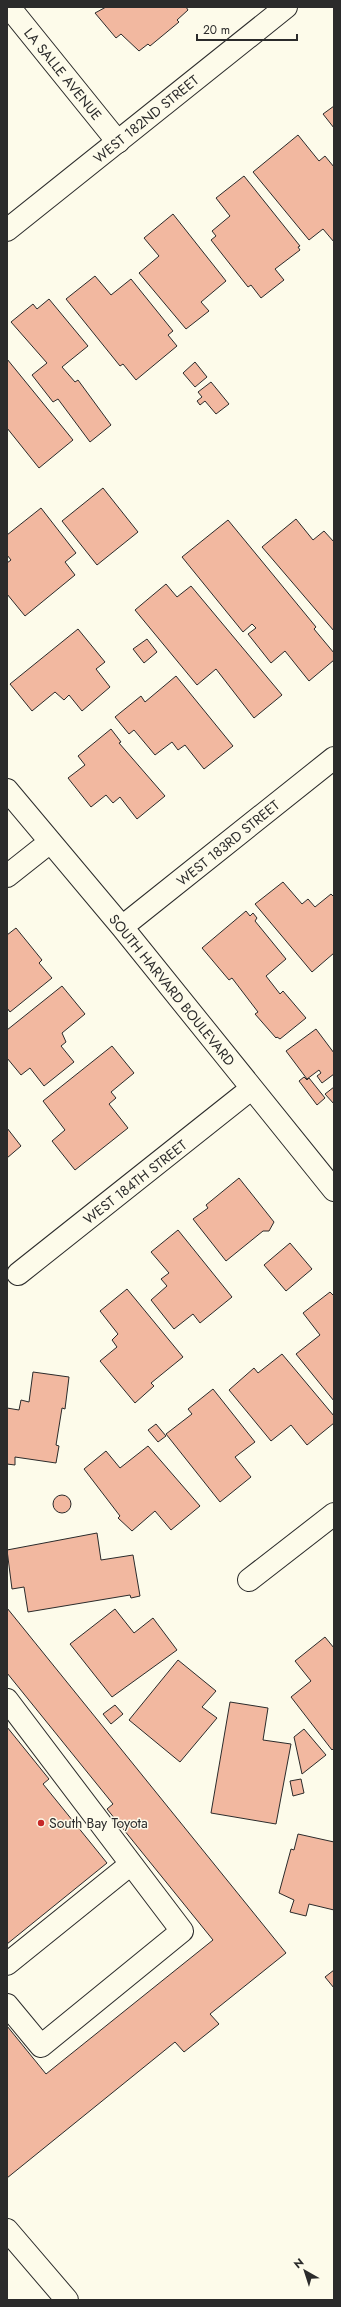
<svg xmlns="http://www.w3.org/2000/svg" width="341" height="2307" viewBox="0 0 341 2307" font-family="Jost,sans-serif">
	<rect width="100%" height="100%" fill="#fdfbea"/>
	<path fill="#f2b8a0" stroke="#2b2b2b" d="M106,7H186L188,10L177,20L179,22L150,46L148,44L139,51L121,34L116,38L95,13Z
		M334,106V128L323,114Z
		M298,135L319,161L325,156L334,167V242L323,229L309,240L253,172Z
		M244,176L300,246L298,247L300,250L275,269L284,280L261,298L251,285L248,287L211,240L216,236L212,231L230,216L216,198Z
		M173,214L226,281L201,302L209,311L186,329L139,273L159,256L144,238Z
		M95,276L111,295L131,279L173,331L168,335L177,346L136,380L123,364L120,366L66,299Z
		M49,299L88,346L62,367L75,382L78,380L111,425L90,442L58,399L53,402L32,375L47,363L11,322L33,304L37,309Z
		M7,359L73,440L39,468L7,428Z
		M195,362L207,377L195,387L183,373Z
		M211,382L229,404L216,414L205,401L200,405L197,401L202,397L198,392Z
		M103,488L138,532L97,565L62,521Z
		M41,508L76,553L65,562L75,575L25,616L7,594V563L11,560L7,555V535Z
		M296,519L313,540L324,531L334,542V631L262,547Z
		M228,520L316,627L314,629L334,653V660L309,681L285,651L271,663L248,634L256,628L252,624L243,632L182,557Z
		M166,584L177,597L191,586L282,695L254,718L216,669L197,685L135,610Z
		M78,629L105,662L96,669L110,687L82,711L69,695L64,700L55,692L32,711L10,684Z
		M147,639L157,652L144,663L133,649Z
		M176,676L233,746L204,769L185,745L178,750L172,742L155,755L134,730L129,734L115,717L141,696L145,702Z
		M111,729L121,742L119,743L165,796L137,819L120,797L113,803L106,795L91,807L68,778L85,765L78,756Z
		M283,882L302,904L308,899L315,907L331,894L334,897V953L312,972L255,904Z
		M246,911L250,916L253,913L257,918L255,921L286,959L266,976L280,994L283,991L306,1018L280,1039L277,1037L276,1038L255,1014L258,1012L232,978L229,980L202,948Z
		M16,928L42,960L39,963L52,978L10,1012L7,1008V935Z
		M62,986L85,1014L62,1033L66,1042L61,1046L74,1062L44,1086L30,1068L21,1075L7,1058V1030Z
		M316,1029L334,1053V1074L322,1083L317,1076L321,1073L319,1070L307,1079L286,1051Z
		M112,1046L134,1073L111,1092L116,1098L109,1104L128,1128L75,1170L52,1141L65,1130L43,1101Z
		M304,1077L307,1080L309,1078L325,1098L317,1105L299,1081Z
		M334,1087V1104L325,1094Z
		M7,1128L21,1146L7,1158Z
		M239,1178L274,1222L269,1231H263L226,1261L193,1219L208,1208L206,1205Z
		M178,1230L232,1297L200,1323L193,1314L174,1329L151,1300L167,1286L161,1279L169,1273L151,1252Z
		M290,1243L312,1269L286,1291L264,1265Z
		M127,1289L183,1357L151,1383L154,1386L135,1403L100,1361L117,1347L112,1340L118,1334L100,1311Z
		M330,1292L334,1296V1401L296,1354L320,1335L303,1313Z
		M282,1354L334,1416V1423L307,1445L291,1425L271,1441L229,1390L254,1368L258,1373Z
		M33,1372L69,1377L65,1409L62,1408L56,1445L59,1446L56,1463L15,1457V1465L7,1464V1408L19,1410L21,1400L29,1402Z
		M213,1389L255,1442L235,1457L251,1477L220,1502L166,1434L192,1414L188,1409Z
		M156,1424L166,1436L158,1442L148,1430Z
		M148,1446L200,1506L171,1530L155,1511L132,1531L118,1518L120,1516L84,1469L106,1451L120,1468Z
		M53 1504a9 9 0 1 1 18 0a9 9 0 1 1-18 0Z
		M97,1533L101,1560L133,1555L140,1596L131,1598L130,1595L28,1612L24,1587L12,1589L7,1550Z
		M7,1608L286,1953L210,2014L219,2024L184,2052L175,2042L7,2178V2026L46,2074L213,1940L107,1809L113,1804L7,1673Z
		M115,1609L134,1633L153,1618L177,1650L112,1697L70,1644Z
		M325,1637L334,1648V1748L332,1750L291,1697L311,1681L295,1661Z
		M178,1660L216,1691L202,1707L217,1718L180,1762L129,1720Z
		M230,1702L268,1708L263,1740L291,1744L276,1824L211,1813Z
		M115,1705L123,1714L111,1724L103,1714Z
		M7,1727L49,1779L43,1784L107,1863L7,1944Z
		M304,1729L326,1755L302,1774L294,1737Z
		M301,1779L304,1793L293,1796L290,1781Z
		M298,1834L334,1842V1910L309,1904L306,1916L290,1912L294,1900L279,1893L291,1849L294,1850Z
		M334,1970V1988L325,1977Z"/>
	<g fill="none" stroke-linecap="round" stroke-linejoin="round">
		<defs>
			<path id="minor" d="M9,7L118,142
				M7,790L122,927L334,1190
				M7,876L50,842
				M122,927L334,758
				M18,1274L251,1089
				M249,1580L334,1514
				M7,1700L182,1931L41,2046L7,2005
				M7,1964L131,1864
				M7,2230L67,2300"/>
			<path id="major" d="M7,230L286,7"/>
		</defs>
		<use href="#minor" stroke="#2b2b2b" stroke-width="24"/>
		<use href="#major" stroke="#2b2b2b" stroke-width="24"/>
		<use href="#minor" stroke="#fdfbea" stroke-width="22"/>
		<use href="#major" stroke="#fdfbea" stroke-width="22"/>
	</g>
	<circle fill="#c62828" stroke="#fdfbea" stroke-width="1.5" cx="41" cy="1823" r="4"/>
	<g text-anchor="middle" dominant-baseline="central" stroke-width="3" stroke-linejoin="round" paint-order="stroke">
		<g font-size="14" fill="#2b2b2b" stroke="#fdfbea">
			<text transform="translate(63 74) rotate(51)">LA SALLE AVENUE</text>
			<text transform="translate(146 119) rotate(-39)">WEST 182ND STREET</text>
			<text transform="translate(228 843) rotate(-39)">WEST 183RD STREET</text>
			<text transform="translate(172 990) rotate(51)">SOUTH HARVARD BOULEVARD</text>
			<text transform="translate(135 1182) rotate(-38)">WEST 184TH STREET</text>
		</g>
		<g font-size="14" fill="#2b2b2b" stroke="#fdfbea" text-anchor="start">
			<text x="49" y="1823">South Bay Toyota</text>
		</g>
	</g>
	<rect width="341" height="2307" fill="none" stroke="#2b2b2b" stroke-width="16"/>
	<g transform="translate(305 2271) rotate(321)" stroke="#fdfbea" stroke-width="3" paint-order="stroke">
	<path d="M0-3L7 15L0 10L-7 15Z" fill="#2b2b2b"/>
	<text y="-6" font-size="11" font-weight="bold" text-anchor="middle" fill="#2b2b2b">N</text>
	</g>
	<path d="M197 34v6h100v-6" fill="none" stroke="#2b2b2b" stroke-width="2"/>
	<text x="203" y="34" font-size="12" fill="#2b2b2b" stroke="#fdfbea" stroke-width="3" paint-order="stroke">20 m</text>
</svg>
